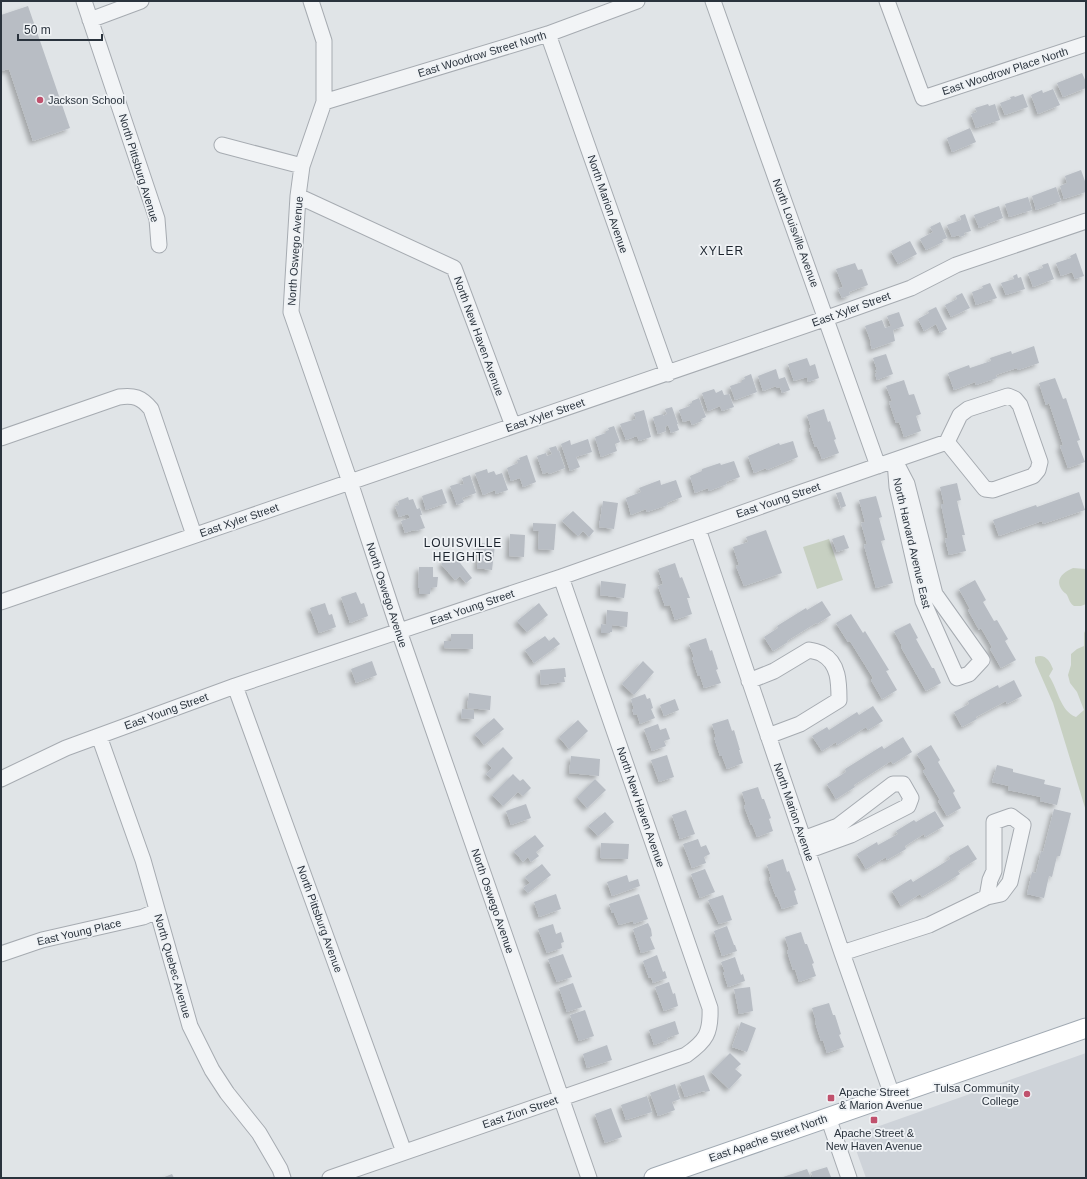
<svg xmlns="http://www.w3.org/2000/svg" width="1087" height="1179" viewBox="0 0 1087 1179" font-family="Helvetica,sans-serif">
	<defs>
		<filter id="shadow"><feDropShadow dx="-3.5" dy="3.5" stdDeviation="2" flood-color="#0004"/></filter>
	</defs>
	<rect width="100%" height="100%" fill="#e0e4e7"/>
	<path fill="#ced3d9" d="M1086,1053V1178H866L851,1136Z"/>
	<path fill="#c7d0c2" d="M829,539L843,580L817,589L803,547Z
		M1073,568L1086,569V604L1081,606H1074C1069,602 1070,601 1067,595C1065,592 1065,594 1062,590C1054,579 1064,572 1073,568Z
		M1086,629V811L1053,703L1035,662V657C1045,653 1050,661 1053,669L1049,676C1058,689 1060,711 1076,717L1084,710L1077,692L1070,683L1068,675L1071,665V654L1077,649L1084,646V633Z"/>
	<path fill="#b8bdc4" filter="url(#shadow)" d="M28,6L70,128L33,141L9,69L1,71V15Z
		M1082,73L1086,82V88L1063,97L1057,83Z
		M1053,89L1060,105L1038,114L1031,95L1042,90L1043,93Z
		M1023,94L1028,107L1005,115L1000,103L1011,99L1010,97L1014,96L1015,97Z
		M988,104L989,106L995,104L1000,120L976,128L971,114L977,112L975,108Z
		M970,128L976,142L952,152L947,138Z
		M1081,170L1086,184V192L1064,199L1060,186L1067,183L1065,176Z
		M1056,187L1061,201L1036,210L1032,196Z
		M1028,197L1032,210L1009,217L1005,204Z
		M999,206L1003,218L987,224L988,225L979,228L974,215Z
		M965,214L971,231L964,233L965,235L960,237L959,235L952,237L947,225L961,220L960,216Z
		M940,222L947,238L942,240L943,242L926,250L920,239L933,232L930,227Z
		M910,241L917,254L898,264L891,251Z
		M1076,253L1084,276L1075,279L1072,272L1061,276L1056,263L1071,258L1070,256Z
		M855,263L858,270L862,269L868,285L849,292L850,295L842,298L838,289L843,287L836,269Z
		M1048,263L1054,279L1033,287L1028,273L1043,268L1042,265Z
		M1017,274L1018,278L1021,277L1025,289L1006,295L1001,283L1014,279L1013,276Z
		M990,283L997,298L976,305L972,292L983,288L982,286Z
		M962,293L970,308L951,317L945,305L957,299L956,296Z
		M936,307L947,329L940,333L936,324L924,331L918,319L929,313L928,311Z
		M899,312L904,326L893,330L895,341L872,349L870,343L871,342L865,326L882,320L885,328L891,326L887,316Z
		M1034,346L1039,363L1018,370L1017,368L996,375L997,378L976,385L975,382L954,390L948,373L969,365L970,368L991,361L990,358L1011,351L1012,354Z
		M886,354L893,374L877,380L875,374L877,373L875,370H877L873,358Z
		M807,358L810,366L815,364L819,378L808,382L807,377L794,381L788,364Z
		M776,369L779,379L785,377L790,390L782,393L780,387L776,388V386L763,391L758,376Z
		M751,374L757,392L735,400L730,386L742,382V380L745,379L744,377Z
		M1055,378L1063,399L1066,398L1080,440L1077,441L1085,462L1068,468L1060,446L1063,445L1049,403L1046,405L1039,383Z
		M904,380L909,395L914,394L921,414L916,416L921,431L904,437L899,422L896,423L889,402L892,401L886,386Z
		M714,389L716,393L722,390L724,395L729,394L734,407L722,411L720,406L708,411L702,393Z
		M699,398L706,417L701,419L702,421L692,425L690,420L683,422L679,410L690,406L689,404L692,403V401Z
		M672,407L678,424H677L679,430L671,433L668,425L665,427L666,431L658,434L653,417L663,414V416L667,414L665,409Z
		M824,409L828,422L830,421L836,439L834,440L839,453L822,459L817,446L815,447L809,429L811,428L807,415Z
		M644,410L651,437L639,441L637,436L626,440L620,424L636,419L634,413Z
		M614,426L620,442L615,444L617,451L601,457L595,437L606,433V431L609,430L608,428Z
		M588,439L592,452L576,457L580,467L570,471L561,444L570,440L571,445Z
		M793,441L798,457L767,470L766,468L754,473L748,456L779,443L780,445Z
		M556,446L558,451H559L565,468L549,474L548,472L543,474L537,456L546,453L547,456L552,454L549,448Z
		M527,455L536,482L523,487L520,478L511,481L507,468L518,463L517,460H520L519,458Z
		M734,461L740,477L726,482L727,484L709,491L708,488L695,493L690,476L702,471V469L720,463L721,465Z
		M487,469L488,473L494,471L496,475L502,473L508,490L496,494L495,490L483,495L475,473Z
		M470,475L476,493L462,498L464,502L457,505L450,486L460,483V485L464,484L462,478Z
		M660,480L661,485L676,480L682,497L667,503L668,505L647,512L646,509L631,515L626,498L641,492L639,488Z
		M957,483L961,500L957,501L965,535H962L966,551L949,555L945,539L948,538L941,504H944L940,487Z
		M442,489L447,503L426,510L422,496Z
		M841,492L846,506L841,508L836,493Z
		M1079,492L1085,510L1043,524L1042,521L999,536L993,520L1036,505L1037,507Z
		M876,496L882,517L879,518L885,540L881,541L893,583L876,588L864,545L867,544L861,523L865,522L859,500Z
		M408,497L409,500L413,499L417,509L420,508L422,515H420L425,528L415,531L414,530L405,533L401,521L410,518L408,514L399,517L395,506L399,505L398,501Z
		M603,501L618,503L614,529L599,527Z
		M573,511L594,531L589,537L583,531L578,536L562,521Z
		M533,523L556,524L554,550L538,549L539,531L533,530Z
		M766,530L782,573L744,586L736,566L739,565L733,547L748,542L746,537Z
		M510,534L525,535L524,557L509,556Z
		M844,535L849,548L837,552L832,539Z
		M480,543L495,545L492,570L477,568Z
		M453,554L472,578L466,583L460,576L455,580L441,564Z
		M675,563L680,578L682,577L690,598H687L692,614L675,620L670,605L665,606L658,586L663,584L658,569Z
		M419,567H433V577H438L437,587L431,588L430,594H419L420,588H418Z
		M975,580L986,600L983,602L994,621L997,620L1008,639L1005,641L1016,660L1001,668L990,649L992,647L981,628L979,630L968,610L970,609L959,589Z
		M601,581L626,584L624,598L600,595Z
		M356,592L361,604L364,603L368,616L350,623L341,597Z
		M822,601L831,615L817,624L816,623L787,641L788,642L773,651L764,637L778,628L777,626L806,608L807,610Z
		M325,603L329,615L332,614L336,627L319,633L310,608Z
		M539,603L548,615L527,632L517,621Z
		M607,610L628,612L627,627L612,625V632H610V633H601V624L606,625Z
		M851,614L863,633L865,631L889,670L886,671L897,690L882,699L871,680L873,678L850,641L848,642L836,623Z
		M910,623L918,638L916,639L932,668H934L941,683L926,691L901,647L902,646L894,631Z
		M451,634H473V649L444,648V641H451Z
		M545,636L549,641L554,637L560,644L534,663L525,650Z
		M706,638L710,651L712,650L718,669L716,670L721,683L704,688L700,676H698L692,657H694L689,644Z
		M372,661L377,675L356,683L351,669Z
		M643,661L654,672L634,695L622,684Z
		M565,668L566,677H564L565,682L541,685L540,670Z
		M1014,680L1022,696L1007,704L1006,701L976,717L977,719L962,727L954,712L969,704L968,701L998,685L999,688Z
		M469,693L491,696L490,710L467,708Z
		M645,694L647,699L650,698L653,708L651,709L655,718L640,724L637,714L634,715L632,709H634L631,699Z
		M675,699L679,710L664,716L660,705Z
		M873,706L883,721L868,730L866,727L837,745L836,742L822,751L812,736L827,727L829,730L857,712L859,715Z
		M462,709L474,710V719L461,718Z
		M494,718L504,729L484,745L475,734Z
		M728,719L732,731L734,730L740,750H739L743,763L727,769L722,756H720L714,737H716L712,724Z
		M578,720L588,731L569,749L559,737Z
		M658,724L660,730L666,728L670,739L664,741L666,746L652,751L644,729Z
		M903,737L912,752L893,764L891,761L854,785L855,787L836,799L827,784L846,772L845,769L882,746L884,749Z
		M931,745L940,760L938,762L955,791L953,793L961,808L947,816L938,801L940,800L923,771L926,769L917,754Z
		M503,747L513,758L492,779L486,774L492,768L487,763Z
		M667,755L674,777L659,782L651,760Z
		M571,756L600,759L599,776L569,773Z
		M997,765L1013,769V772L1045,780L1044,784L1061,788L1057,805L1040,801L1041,797L1008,790L1009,786L992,782Z
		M513,774L520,781L523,779L531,788L523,796L518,792L503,806L492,795Z
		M595,779L606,790L587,808L577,797Z
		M758,787L762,799H764L771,818L769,819L773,831L757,837L752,824L751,825L744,806L746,805L742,792Z
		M526,804L531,818L511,825L506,811Z
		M1054,809L1071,813L1060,856H1057L1052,877L1049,876L1044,898L1027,894L1032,872L1036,873L1041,851L1043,852Z
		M686,810L695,834L680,839L672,815Z
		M935,811L944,826L925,837L924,834L905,846L906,849L887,860L886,857L866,869L857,854L877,842L878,845L898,834L896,831L914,820L916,822Z
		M605,812L614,822L598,836L588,826Z
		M535,835L544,846L536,852L539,856L531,862L528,857L523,862L514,851Z
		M698,839L701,847L706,845L710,854L704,857L706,863L692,868L683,844Z
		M601,843L629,844L628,859L600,858Z
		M968,845L977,859L958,871L960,874L922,897L920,894L901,906L892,891L911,879L913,882L950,859L949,856Z
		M783,859L787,872L789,871L796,890L794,891L798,904L782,909L777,896L776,897L769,878L771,877L767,865Z
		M542,864L551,875L528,893L523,888L530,883L525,877Z
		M705,869L715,892L700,898L691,874Z
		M627,875L629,882L638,879L640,886L612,896L607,882Z
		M556,894L561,909L539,917L534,902Z
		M639,894L648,919L633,924V921L619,925L614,913H612L609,904Z
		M723,895L732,920L719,924L708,900Z
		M648,923L651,929L652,936L650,937L655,949L641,953L633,929Z
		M553,924L556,934L561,932L564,942L561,943L562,948L547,953L538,929Z
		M727,926L734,945H735L737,951L722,956L714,931Z
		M801,932L805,944H807L814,963L812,964L816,976L799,982L795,969L793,970L787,951L789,950L785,937Z
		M563,954L572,977L557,982L548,959Z
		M657,955L663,972L665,971L667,978L653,983L651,977L649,978L643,961Z
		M735,957L741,975L743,974L745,981L728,987L723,972H725L721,962Z
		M669,982L673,994L675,993L678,1006L664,1011L655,987Z
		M573,983L582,1007L567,1012L559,988Z
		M750,987L753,1011L739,1014L734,989Z
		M829,1003L833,1015H835L841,1034L839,1035L844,1047L827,1053L823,1040L821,1041L815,1022L816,1021L812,1008Z
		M585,1010L594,1036L579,1041L570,1015Z
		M675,1021L679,1034L667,1038L668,1040L654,1045L649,1030Z
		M741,1022L756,1028L747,1052L732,1047Z
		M607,1045L612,1060L587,1068L583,1054Z
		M730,1053L741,1064L735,1069L742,1075L729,1089L711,1072Z
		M704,1075L710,1091L705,1092L704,1091L685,1097L680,1083Z
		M675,1084L680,1099L672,1102L675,1110L658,1116L650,1093Z
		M647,1096L652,1112L626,1120L621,1105Z
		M611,1108L622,1137L605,1143L595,1114Z
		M827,1167L831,1177L827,1178H813L811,1172Z
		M807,1169L811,1178H780Z
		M172,1174L174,1178H162Z"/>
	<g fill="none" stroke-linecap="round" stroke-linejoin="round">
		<defs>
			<path id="minor" d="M84,1L157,219L159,245
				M311,1L324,41V102L302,166L298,196L291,312L350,482L399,631L589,1178
				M713,1L878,466
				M887,1L923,98L1086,44
				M90,20L141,1
				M548,34L668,374
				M324,102L548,34L637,1
				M222,145L302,166
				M298,196L454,268L513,426
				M1008,396L1015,399L1020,405L1040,462L1038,470L1033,476L993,490L985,489L947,442L960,415L968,409Z
				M1,438L119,397C134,395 141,397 151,409L194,535
				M895,461L907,484L935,594L982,660L969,674L957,678L923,601L897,487Z
				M698,529L842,953L892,1095
				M1,602L827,318L911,288L956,265L1086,221
				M749,681L774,671L809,650C813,651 819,652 822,654C839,663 839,683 839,700L800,724L768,736
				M235,686L404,1152
				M99,736L143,860L190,1026L212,1070L227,1093L259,1133L280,1169L283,1178
				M1,779L66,748L235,686L561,577L773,502L947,442
				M803,839L838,826L893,784H903L911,798L908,806L851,835L807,851
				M842,953L929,925L987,897L1001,894L1010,882L1023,825L1011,816L994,822V871L990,880L987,897
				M1,954L42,940L143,917L157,911
				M828,1117L849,1178
				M330,1178L686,1055C706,1041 711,1033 710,1008L561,577"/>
			<path id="major" d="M654,1178L1086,1028"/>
		</defs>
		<use href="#minor" stroke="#a6abb1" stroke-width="17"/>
		<use href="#major" stroke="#a0a9b2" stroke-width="21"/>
		<use href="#minor" stroke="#f2f4f6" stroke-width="15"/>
		<use href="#major" stroke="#fff" stroke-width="19"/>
	</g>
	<g fill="#c0516d" stroke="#eff2f5" stroke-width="1.5">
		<circle cx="40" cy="100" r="4"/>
		<circle cx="1027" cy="1094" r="4"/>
		<rect x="827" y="1094" width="8" height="8" rx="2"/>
		<rect x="870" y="1116" width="8" height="8" rx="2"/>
	</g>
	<g text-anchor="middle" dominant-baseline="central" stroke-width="3.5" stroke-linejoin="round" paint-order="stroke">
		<g font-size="11" fill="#2a333d" stroke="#eff2f5">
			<text transform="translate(482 54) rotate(-17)">East Woodrow Street North</text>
			<text transform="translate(1005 71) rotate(-18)">East Woodrow Place North</text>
			<text transform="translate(139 168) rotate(73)">North Pittsburg Avenue</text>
			<text transform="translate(608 204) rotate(71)">North Marion Avenue</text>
			<text transform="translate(796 233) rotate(70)">North Louisville Avenue</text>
			<text transform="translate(295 251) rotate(-86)">North Oswego Avenue</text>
			<text transform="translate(851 309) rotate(-20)">East Xyler Street</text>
			<text transform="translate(479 336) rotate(70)">North New Haven Avenue</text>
			<text transform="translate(545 415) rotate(-19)">East Xyler Street</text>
			<text transform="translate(778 500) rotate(-19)">East Young Street</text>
			<text transform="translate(239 520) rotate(-19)">East Xyler Street</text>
			<text transform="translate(912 543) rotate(77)">North Harvard Avenue East</text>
			<text transform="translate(387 595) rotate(72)">North Oswego Avenue</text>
			<text transform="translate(472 607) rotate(-19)">East Young Street</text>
			<text transform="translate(166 711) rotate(-20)">East Young Street</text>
			<text transform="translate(641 807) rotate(71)">North New Haven Avenue</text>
			<text transform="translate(794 812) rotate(71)">North Marion Avenue</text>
			<text transform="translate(493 901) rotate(71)">North Oswego Avenue</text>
			<text transform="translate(320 919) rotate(70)">North Pittsburg Avenue</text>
			<text transform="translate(79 932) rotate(-13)">East Young Place</text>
			<text transform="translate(173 966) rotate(74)">North Quebec Avenue</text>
			<text transform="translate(520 1112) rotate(-19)">East Zion Street</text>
			<text transform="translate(768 1138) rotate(-19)">East Apache Street North</text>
		</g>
		<g font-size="11" fill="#2a333d" stroke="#eff2f5" text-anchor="start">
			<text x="48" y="100">Jackson School</text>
			<text x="1019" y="1088" text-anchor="end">Tulsa Community<tspan x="1019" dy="13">College</tspan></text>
			<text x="839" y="1092">Apache Street<tspan x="839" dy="13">&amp; Marion Avenue</tspan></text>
			<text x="874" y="1133" text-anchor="middle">Apache Street &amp;<tspan x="874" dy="13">New Haven Avenue</tspan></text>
		</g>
		<g font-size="12" letter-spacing="1" fill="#1c242e" stroke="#eff2f5">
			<text x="722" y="251">XYLER</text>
			<text x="463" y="543">LOUISVILLE<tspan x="463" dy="14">HEIGHTS</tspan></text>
		</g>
	</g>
	<rect width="1087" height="1179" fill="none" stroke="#2a333d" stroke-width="4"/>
	<path d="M18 34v6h84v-6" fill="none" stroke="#2a333d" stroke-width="2"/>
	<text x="24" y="34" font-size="12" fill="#2a333d" stroke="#eff2f5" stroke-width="3" paint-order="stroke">50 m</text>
</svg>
